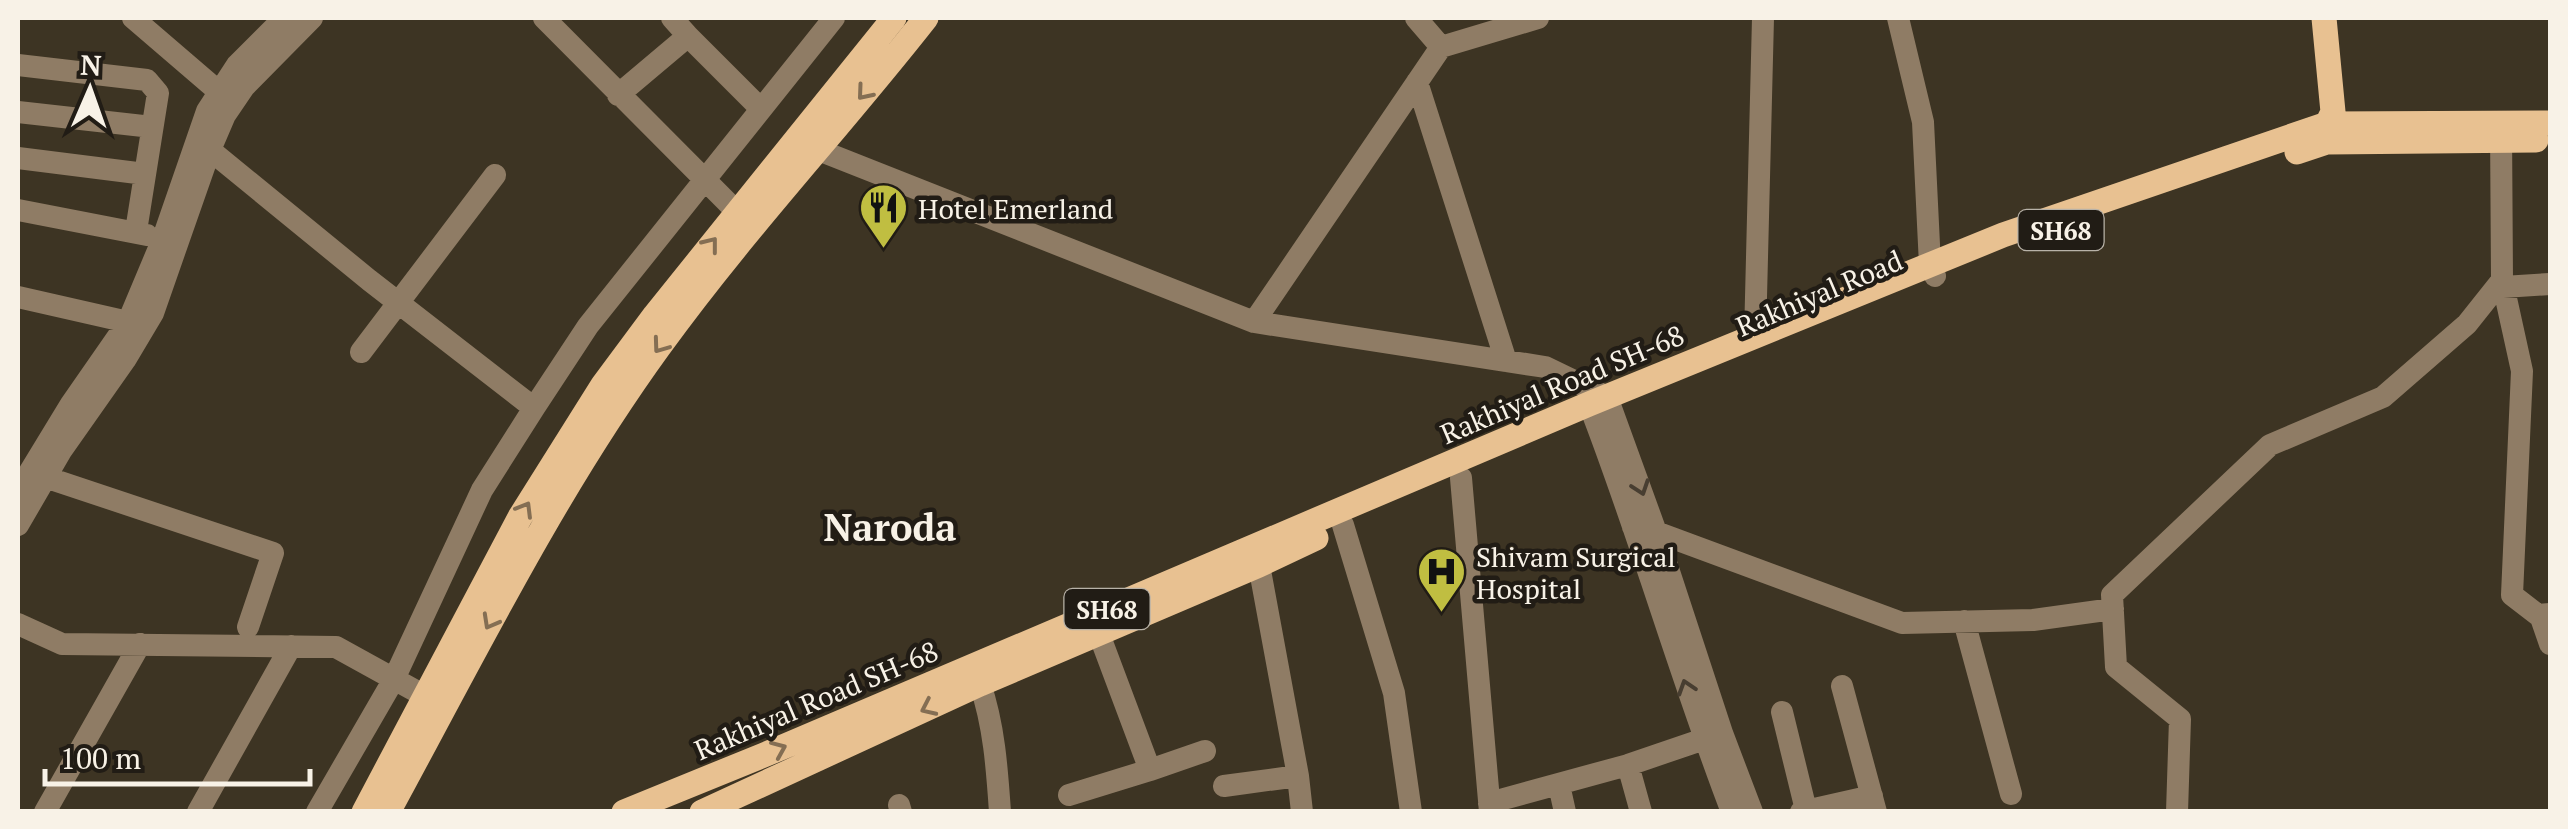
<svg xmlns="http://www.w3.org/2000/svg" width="2568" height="829" viewBox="0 0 2568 829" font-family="'PT Serif',serif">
	<rect width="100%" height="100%" fill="#3d3423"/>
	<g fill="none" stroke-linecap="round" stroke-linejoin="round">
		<path stroke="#8f7c65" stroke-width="22" d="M133,18L218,91
			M544,18L737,212
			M1416,18L1441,47
			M1898,18L1923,122L1930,265L1935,276
			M688,36L761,109
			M18,65L147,80L158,93L136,231
			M1417,82L1506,361
			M618,95L688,36L672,18
			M18,112L152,127
			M2501,126L2502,280L2522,371L2512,595L2538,615L2550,614
			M816,149L1254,322L1545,367L1607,397L1656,532L1722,733L1752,812
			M210,150L369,280L534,408
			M18,158L145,174
			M18,210L147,235
			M2503,287L2550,284
			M18,297L128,322
			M1254,322L1441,47L1538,18
			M1755,337L1763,18
			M361,352L495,175
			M1589,388V404C1641,538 1680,677 1732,812
			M45,477L273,553L248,627
			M1461,478L1490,812
			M18,491L71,404L128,322L162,241L207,111L237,65L284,18
			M18,525L61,451L125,360L153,313L210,150L225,115L244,87L312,18
			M1343,525L1394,693L1411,812
			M1633,527L1656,532L1902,623L2033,620L2113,609
			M1259,565L1298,776L1302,812
			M2540,615L2550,644
			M1964,621L2011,794
			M18,624L62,644L336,647L423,695
			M1099,634L1150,770L1205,751
			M980,684C994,725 997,768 1000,812
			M1842,686L1876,812
			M1782,712L1806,810
			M1628,765L1641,812
			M1559,785L1565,812
			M1224,786L1298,776
			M1069,795L1150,770
			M1489,803L1628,765L1716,735
			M899,805L901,812
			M45,812L140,644
			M198,812L291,646
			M317,812L394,679L482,490L534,408L588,326L834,18
			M1801,812L1872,796
			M2177,812L2180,719L2116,667L2112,595L2270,445L2383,397L2467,324L2502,280"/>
		<path stroke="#e8c191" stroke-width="25" d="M2324,18L2333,112L2327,124V135
			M2297,152L2327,142L2536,140
			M364,812L520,517L603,385L655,315L894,18
			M388,812C474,654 553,493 659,347C742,232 839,129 926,18
			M624,812L764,755L1589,404L2003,235L2327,124L2550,123
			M702,812L980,684L1259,565L1316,538"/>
	</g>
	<defs><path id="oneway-chevron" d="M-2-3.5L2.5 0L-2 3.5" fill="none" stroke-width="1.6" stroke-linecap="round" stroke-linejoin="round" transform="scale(2.5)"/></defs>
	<g stroke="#846e53">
		<use href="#oneway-chevron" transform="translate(864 93) rotate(130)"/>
		<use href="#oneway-chevron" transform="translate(711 244) rotate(-52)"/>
		<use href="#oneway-chevron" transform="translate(660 346) rotate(126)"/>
		<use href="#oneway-chevron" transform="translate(525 509) rotate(-59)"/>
		<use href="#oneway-chevron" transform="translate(490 622) rotate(119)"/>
		<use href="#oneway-chevron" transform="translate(928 708) rotate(155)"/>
		<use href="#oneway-chevron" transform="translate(779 749) rotate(-23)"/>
	</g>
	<g stroke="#483e31">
		<use href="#oneway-chevron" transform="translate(1641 488) rotate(71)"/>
		<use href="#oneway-chevron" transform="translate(1686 687) rotate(-108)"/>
	</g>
	<defs>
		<symbol id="restaurant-pin" viewBox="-11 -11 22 30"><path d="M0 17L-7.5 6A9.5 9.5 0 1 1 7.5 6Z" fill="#c0be41" stroke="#211c15"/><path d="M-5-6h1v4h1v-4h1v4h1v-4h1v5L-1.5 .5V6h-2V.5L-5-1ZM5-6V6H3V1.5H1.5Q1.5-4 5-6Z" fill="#111"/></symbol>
		<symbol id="hospital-pin" viewBox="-11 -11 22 30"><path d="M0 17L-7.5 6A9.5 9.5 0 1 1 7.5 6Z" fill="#c0be41" stroke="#211c15"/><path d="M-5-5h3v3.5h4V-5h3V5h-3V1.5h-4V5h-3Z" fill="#111"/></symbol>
	</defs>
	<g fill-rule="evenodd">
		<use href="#restaurant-pin" x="856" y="180" width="55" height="75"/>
		<use href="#hospital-pin" x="1414" y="544" width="55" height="75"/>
	</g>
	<g text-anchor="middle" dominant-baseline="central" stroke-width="9" stroke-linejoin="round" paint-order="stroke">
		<g fill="#211c15" stroke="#b8b2a8" stroke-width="2.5">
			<rect x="2018.5" y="210" width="85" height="40" rx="8"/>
			<rect x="1064.5" y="589" width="85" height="40" rx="8"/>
		</g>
		<g font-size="25" font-weight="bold" fill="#f8f2e7">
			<text x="2061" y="230">SH68</text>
			<text x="1107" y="609">SH68</text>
		</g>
		<g font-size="28" fill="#f8f2e7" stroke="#211c15" text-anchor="start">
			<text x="918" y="208">Hotel Emerland</text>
			<text x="1476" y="556">Shivam Surgical<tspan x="1476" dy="32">Hospital</tspan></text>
		</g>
		<g font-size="28" fill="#f8f2e7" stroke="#211c15">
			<text transform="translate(1819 293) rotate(-23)">Rakhiyal Road</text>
			<text transform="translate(1562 384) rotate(-23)">Rakhiyal Road SH-68</text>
			<text transform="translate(816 700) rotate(-23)">Rakhiyal Road SH-68</text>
		</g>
		<g font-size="38" font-weight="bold" fill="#f8f2e7" stroke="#211c15">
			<text x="890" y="527">Naroda</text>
		</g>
	</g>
	<rect width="2568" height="829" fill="none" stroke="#f8f2e7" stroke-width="40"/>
	<g transform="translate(90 90) rotate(2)" stroke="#211c15" stroke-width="8" paint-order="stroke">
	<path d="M0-8L18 38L0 25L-18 38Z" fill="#f8f2e7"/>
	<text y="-15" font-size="28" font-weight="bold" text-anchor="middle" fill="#f8f2e7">N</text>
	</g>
	<path d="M45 769v15h265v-15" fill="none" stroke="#f8f2e7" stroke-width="5"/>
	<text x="60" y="769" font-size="30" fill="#f8f2e7" stroke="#211c15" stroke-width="8" paint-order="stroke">100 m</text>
</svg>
